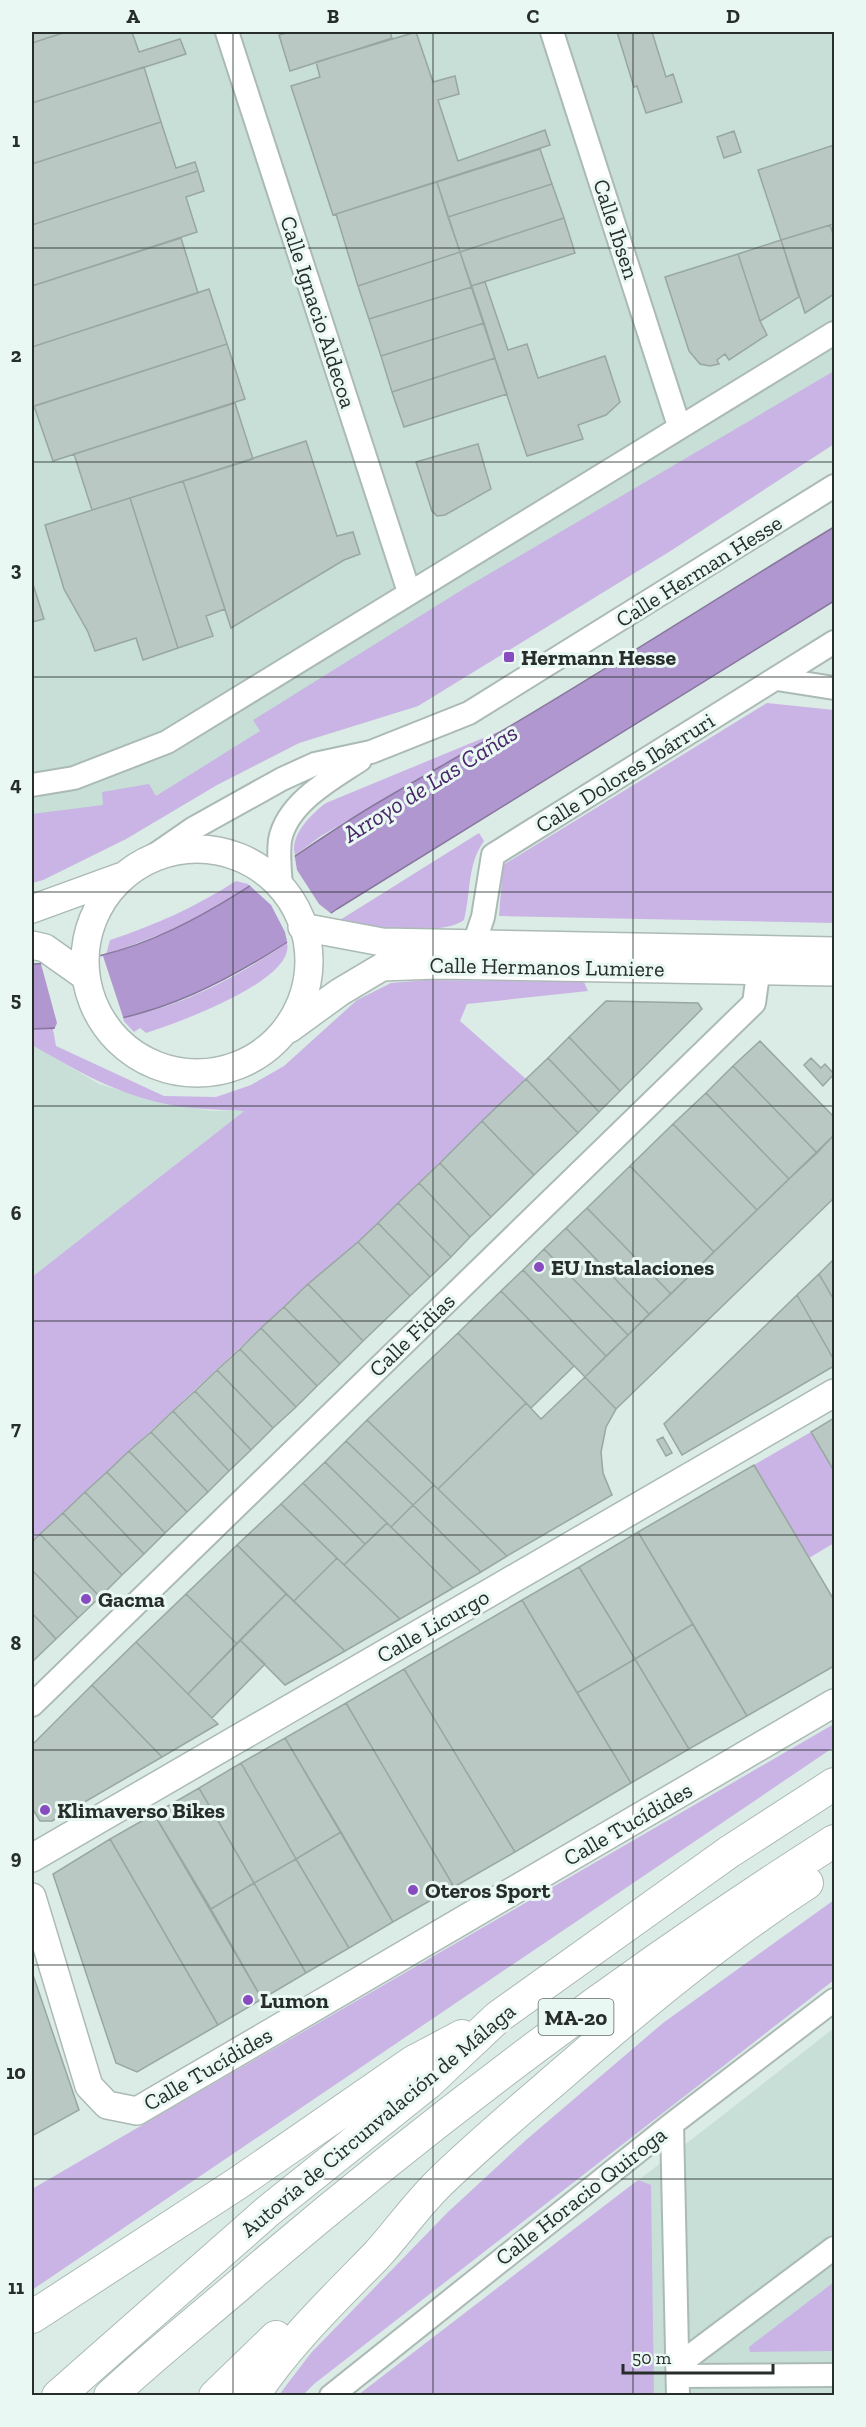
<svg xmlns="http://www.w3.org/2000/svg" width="866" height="2427" viewBox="0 0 866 2427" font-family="'Zilla Slab',serif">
	<rect width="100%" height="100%" fill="#dbebe5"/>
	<path fill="#c7dfd6" d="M32,32H834V444L672,550L418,706L299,743L217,785L126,839L43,880L32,883Z
		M32,1045L99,1084L165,1104L212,1111L245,1110L32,1277Z
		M834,2028V2395L358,2396L709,2126Z"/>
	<path fill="#cab4e5" d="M834,371V444L672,550L418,706L299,743L217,785L126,839L43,880L32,883V814L103,805L102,792L149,784L156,796L260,731L253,720L465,588Z
		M767,703L834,710V923L499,916L503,865Z
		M505,729L321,836L295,855C289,836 312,813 326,803Z
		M479,833L484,841C467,864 471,893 464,920C443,936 364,930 340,920Z
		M236,881L252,885L195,921L106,955L110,940C156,925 195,907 236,881Z
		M287,943C296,981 174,1024 146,1033L140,1028L134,1032L121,1018C181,1007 237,977 287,943Z
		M427,980L584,982L588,991L467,1004L460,1021L526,1079L358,1242L308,1284L32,1542V1277L244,1111C218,1109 192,1110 166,1104C117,1094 75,1070 32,1045V1029H53L56,1046L164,1096L216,1097L251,1085L284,1066L357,1000L391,983Z
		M811,1432L834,1471V1543L809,1558L754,1465Z
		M834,1724V1747L32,2290V2189Z
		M834,1900V1980L314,2384L303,2395H279L311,2353L448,2212L526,2140L663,2023Z
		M638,2180L651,2185L654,2395H358Z
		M834,2282V2351L750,2352L749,2347Z"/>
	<path fill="#b197cf" stroke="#88779e" stroke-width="1.5" d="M834,527V601L337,909C239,976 155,1028 32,1029V964C166,964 266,869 374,805C418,779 463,754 507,728C617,663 725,593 834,527Z"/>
	<path fill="#dbebe5" d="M294,852L297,870L319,904L333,915L288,946L285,932L271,905L248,884Z
		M103,956L124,1020L53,1032L57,1023L41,964Z"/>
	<path fill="#b9c8c2" stroke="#98a7a1" stroke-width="1.5" d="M32,32H66L32,43Z
		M66,32H132L139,52L180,39L186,54L32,103V43Z
		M290,32H390L392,38L290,71L279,35Z
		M416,32L433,82L455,76L459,94L438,100L458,161L545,130L550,145L333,215L291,86L320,77L316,62Z
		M617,32H652L666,77L673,74L682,102L646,113L637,86L634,87Z
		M144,67L161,122L32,164V103Z
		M161,122L176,168L195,162L198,171L32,225V164Z
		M734,131L741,152L724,158L717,137Z
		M834,145V224L781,240L758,170Z
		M540,149L552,184L448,217L437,182Z
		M198,171L204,191L186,197L197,232L32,286V225Z
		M437,182L460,252L358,286L336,214Z
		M552,184L564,218L460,252L448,217Z
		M564,218L575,253L471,286L460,252Z
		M830,225L834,237V294L805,313L781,240Z
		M181,238L198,293L32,347V286Z
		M781,240L799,297L760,321L738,254Z
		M460,252L472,287L369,319L358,286Z
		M738,254L760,321L767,335L729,360L725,354L717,360L719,364L710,366L700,364L689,351L665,277Z
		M485,282L508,350L527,344L538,378L605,356L620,402L606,415L578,425L583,439L527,456L471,286Z
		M472,287L484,323L381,356L369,319Z
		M209,289L227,344L32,407V347Z
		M484,323L495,358L392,392L381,356Z
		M227,344L245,399L53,461L34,406Z
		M495,358L507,394L404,427L392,392Z
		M235,403L253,459L92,510L74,454Z
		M306,441L337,536L353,532L360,554L344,560L231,628L183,481Z
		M478,444L491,489L445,515L437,516L432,511L416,462Z
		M183,481L225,609L206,616L213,636L178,648L130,498Z
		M130,498L178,648L143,660L136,638L95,651L88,632L64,589L45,525Z
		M32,581L44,619L32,622Z
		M606,1001L698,1003L702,1009L620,1091L569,1037Z
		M569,1037L620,1091L599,1112L548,1058Z
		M760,1041L834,1117V1135L817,1153L733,1066Z
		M548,1058L599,1112L578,1133L526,1079Z
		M811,1058L821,1068L825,1064L834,1074L823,1086L804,1065Z
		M733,1066L817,1153L789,1179L706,1093Z
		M526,1079L578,1133L534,1175L482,1121Z
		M706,1093L789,1179L757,1210L673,1124Z
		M482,1121L534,1175L491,1217L440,1163Z
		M673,1124L757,1210L714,1252L630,1166Z
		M834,1135V1198L616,1409L585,1377Z
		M440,1163L491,1217L470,1237L419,1183Z
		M630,1166L714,1252L671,1294L587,1208Z
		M419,1183L470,1237L451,1257L398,1203Z
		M398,1203L451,1257L430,1277L378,1223Z
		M587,1208L671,1294L649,1314L566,1228Z
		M378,1223L430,1277L410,1296L358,1242Z
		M566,1228L649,1314L628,1335L544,1249Z
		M358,1242L410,1296L363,1341L308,1284Z
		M544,1249L628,1335L606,1356L523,1270Z
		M834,1259V1300L819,1274Z
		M523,1270L606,1356L585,1377L501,1291Z
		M819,1274L834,1300V1360L797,1295Z
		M308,1284L363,1341L340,1364L284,1307Z
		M501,1291L574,1366L531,1408L458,1333Z
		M797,1295L834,1360V1366L682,1455L664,1424Z
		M284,1307L340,1364L317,1386L261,1328Z
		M261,1328L317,1386L296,1407L240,1349Z
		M458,1333L526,1403L438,1489L367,1420Z
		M240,1349L296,1407L273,1428L217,1370Z
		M217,1370L273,1428L251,1450L195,1391Z
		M585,1377L616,1409L606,1427L601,1452L603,1473L612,1495L507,1556L438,1489L526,1403L541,1419Z
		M195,1391L251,1450L229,1471L173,1411Z
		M173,1411L229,1471L208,1492L151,1432Z
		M834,1418V1471L811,1432Z
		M367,1420L434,1485L413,1505L346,1441Z
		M151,1432L208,1492L187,1512L129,1451Z
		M663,1437L672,1453L666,1456L657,1440Z
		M346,1441L413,1505L391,1527L325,1462Z
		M129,1451L187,1512L165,1533L107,1472Z
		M325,1462L387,1523L365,1544L303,1483Z
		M754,1465L834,1600V1666L747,1716L638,1532Z
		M107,1472L165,1533L144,1554L85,1492Z
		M303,1483L365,1544L344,1565L281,1504Z
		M434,1485L438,1489L507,1556L481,1572L413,1505Z
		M85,1492L144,1554L122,1575L63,1513Z
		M281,1504L337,1558L294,1601L237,1545Z
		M413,1505L481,1572L453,1588L391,1527Z
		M63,1513L122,1575L100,1597L40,1534Z
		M387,1523L453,1588L400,1619L344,1565Z
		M638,1532L693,1624L635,1659L579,1567Z
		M40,1534L100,1597L78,1618L32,1570V1542Z
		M237,1545L286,1594L237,1644L186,1594Z
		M337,1558L400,1619L345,1651L294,1601Z
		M579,1567L635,1659L577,1693L522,1600Z
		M32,1570L78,1618L56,1639L32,1613Z
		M186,1594L237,1644L188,1694L136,1642Z
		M286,1594L345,1651L285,1685L240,1640Z
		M522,1600L631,1783L515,1852L404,1669Z
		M32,1613L56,1639L32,1662Z
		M693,1624L747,1716L689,1749L635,1659Z
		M240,1640L265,1664L212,1718L188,1694Z
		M136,1642L218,1724L162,1757L92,1685Z
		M635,1659L689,1749L631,1783L577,1693Z
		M404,1669L515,1852L454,1887L346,1703Z
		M92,1685L162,1757L52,1821H40L32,1808V1745Z
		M346,1703L454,1887L393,1922L285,1738Z
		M285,1738L341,1832L296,1859L241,1763Z
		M241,1763L296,1859L254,1883L199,1788Z
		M199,1788L254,1883L211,1909L154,1814Z
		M154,1814L262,1999L218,2025L110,1839Z
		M341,1832L393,1922L349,1948L296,1859Z
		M110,1839L218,2025L137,2072L116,2063L53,1874Z
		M296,1859L349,1948L306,1973L254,1883Z
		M254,1883L306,1973L262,1999L211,1909Z
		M32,1972L79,2110L32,2136Z"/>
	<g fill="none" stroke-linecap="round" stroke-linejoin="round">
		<defs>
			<path id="minor" d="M227,32L409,592
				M552,32L679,426
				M777,679L834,688
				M32,785L74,778L167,742L834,333
				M139,866L194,828L282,779L315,764L371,752L469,713L834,486
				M281,887C280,871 278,855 280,840C287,803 331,779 360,760
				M474,944L483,917L493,855L834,642
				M32,1705L754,1003L761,953
				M672,2124L678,2396
				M678,2365L834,2248
				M678,2376L834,2375
				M331,2396L672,2124L834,2000"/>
			<path id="major" d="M85 961a112 112 0 1 1 224 0a112 112 0 1 1-224 0Z
				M32,909L120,877
				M302,927L382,942L834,951
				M32,945L45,948L86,977
				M289,1029L340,992L382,967L436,965L834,972
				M32,1858L834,1393
				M32,1897L89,2086L107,2105L137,2111L834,1703"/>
			<path id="highway" d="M32,2317L238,2183L413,2062L462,2036
				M58,2396L268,2211L428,2083L498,2017L729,1852L834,1784
				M110,2396C156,2353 206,2314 253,2273C437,2116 630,1971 834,1841
				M215,2396L276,2337
				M253,2396C287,2344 333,2300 376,2256C397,2233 415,2207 438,2184C478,2145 521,2109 564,2072C641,2005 721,1939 807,1883"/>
		</defs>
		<use href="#minor" stroke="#abbab5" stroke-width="26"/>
		<use href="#major" stroke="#abbab5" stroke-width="30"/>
		<use href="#highway" stroke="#abbab5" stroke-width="34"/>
		<use href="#minor" stroke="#fff" stroke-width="22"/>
		<use href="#major" stroke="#fff" stroke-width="27"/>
		<use href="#highway" stroke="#fff" stroke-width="32"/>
	</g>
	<path fill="none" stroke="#272d2b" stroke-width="1.5" stroke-opacity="0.55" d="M233,32V2396M433,32V2396M633,32V2396M32,248H834M32,462H834M32,677H834M32,892H834M32,1106H834M32,1321H834M32,1535H834M32,1750H834M32,1965H834M32,2179H834"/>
	<g fill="#894bc0" stroke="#e9f8f2" stroke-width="2">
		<rect x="503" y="651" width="12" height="12" rx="3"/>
		<circle cx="539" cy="1267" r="6"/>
		<circle cx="86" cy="1599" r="6"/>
		<circle cx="45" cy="1810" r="6"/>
		<circle cx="413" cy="1890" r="6"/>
		<circle cx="248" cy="2000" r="6"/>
	</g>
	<g text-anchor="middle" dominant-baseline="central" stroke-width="6" stroke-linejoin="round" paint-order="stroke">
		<rect fill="#e9f8f2" stroke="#616a67" stroke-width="1.5" x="538.5" y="1999" width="75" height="36" rx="4.5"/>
		<g font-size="21" font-weight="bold" fill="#272d2b">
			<text x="576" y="2017">MA-20</text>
		</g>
		<g font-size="22" fill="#272d2b" stroke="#e9f8f2">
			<text transform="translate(616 229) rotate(72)">Calle Ibsen</text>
			<text transform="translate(318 312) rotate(72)">Calle Ignacio Aldecoa</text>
			<text transform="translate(699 571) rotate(-32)">Calle Herman Hesse</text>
			<text transform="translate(625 773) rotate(-32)">Calle Dolores Ibárruri</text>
			<text transform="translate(547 967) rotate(1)">Calle Hermanos Lumiere</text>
			<text transform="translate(412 1335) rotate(-44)">Calle Fidias</text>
			<text transform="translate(433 1626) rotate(-30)">Calle Licurgo</text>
			<text transform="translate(628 1824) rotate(-30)">Calle Tucídides</text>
			<text transform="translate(208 2069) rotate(-30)">Calle Tucídides</text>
			<text transform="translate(378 2120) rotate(-40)">Autovía de Circunvalación de Málaga</text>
			<text transform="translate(581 2196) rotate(-38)">Calle Horacio Quiroga</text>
		</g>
		<g font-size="22" font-weight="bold" fill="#272d2b" stroke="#e9f8f2" text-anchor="start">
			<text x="521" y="657">Hermann Hesse</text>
			<text x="551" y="1267">EU Instalaciones</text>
			<text x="98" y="1599">Gacma</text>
			<text x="57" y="1810">Klimaverso Bikes</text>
			<text x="425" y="1890">Oteros Sport</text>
			<text x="260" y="2000">Lumon</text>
		</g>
		<g font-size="24" font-style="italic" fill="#492669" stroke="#e9f8f2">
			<text transform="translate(430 783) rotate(-32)">Arroyo de Las Cañas</text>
		</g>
	</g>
	<rect width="866" height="2427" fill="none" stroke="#e9f8f2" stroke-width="66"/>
	<path d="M623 2364v9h150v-9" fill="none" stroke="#272d2b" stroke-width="3"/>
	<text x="632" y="2364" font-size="18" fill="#272d2b" stroke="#e9f8f2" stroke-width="4.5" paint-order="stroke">50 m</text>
	<rect x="33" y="33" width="800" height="2361" fill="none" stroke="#272d2b" stroke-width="2"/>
	<g font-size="20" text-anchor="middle" font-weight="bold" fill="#272d2b">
		<text x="133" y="23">A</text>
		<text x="333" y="23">B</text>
		<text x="533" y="23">C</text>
		<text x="733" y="23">D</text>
		<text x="16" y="147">1</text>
		<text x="16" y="362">2</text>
		<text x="16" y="576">3</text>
		<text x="16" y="791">4</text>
		<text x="16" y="1006">5</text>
		<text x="16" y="1220">6</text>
		<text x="16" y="1435">7</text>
		<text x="16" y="1650">8</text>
		<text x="16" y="1864">9</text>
		<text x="16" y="2079">10</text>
		<text x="16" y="2294">11</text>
	</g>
</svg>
